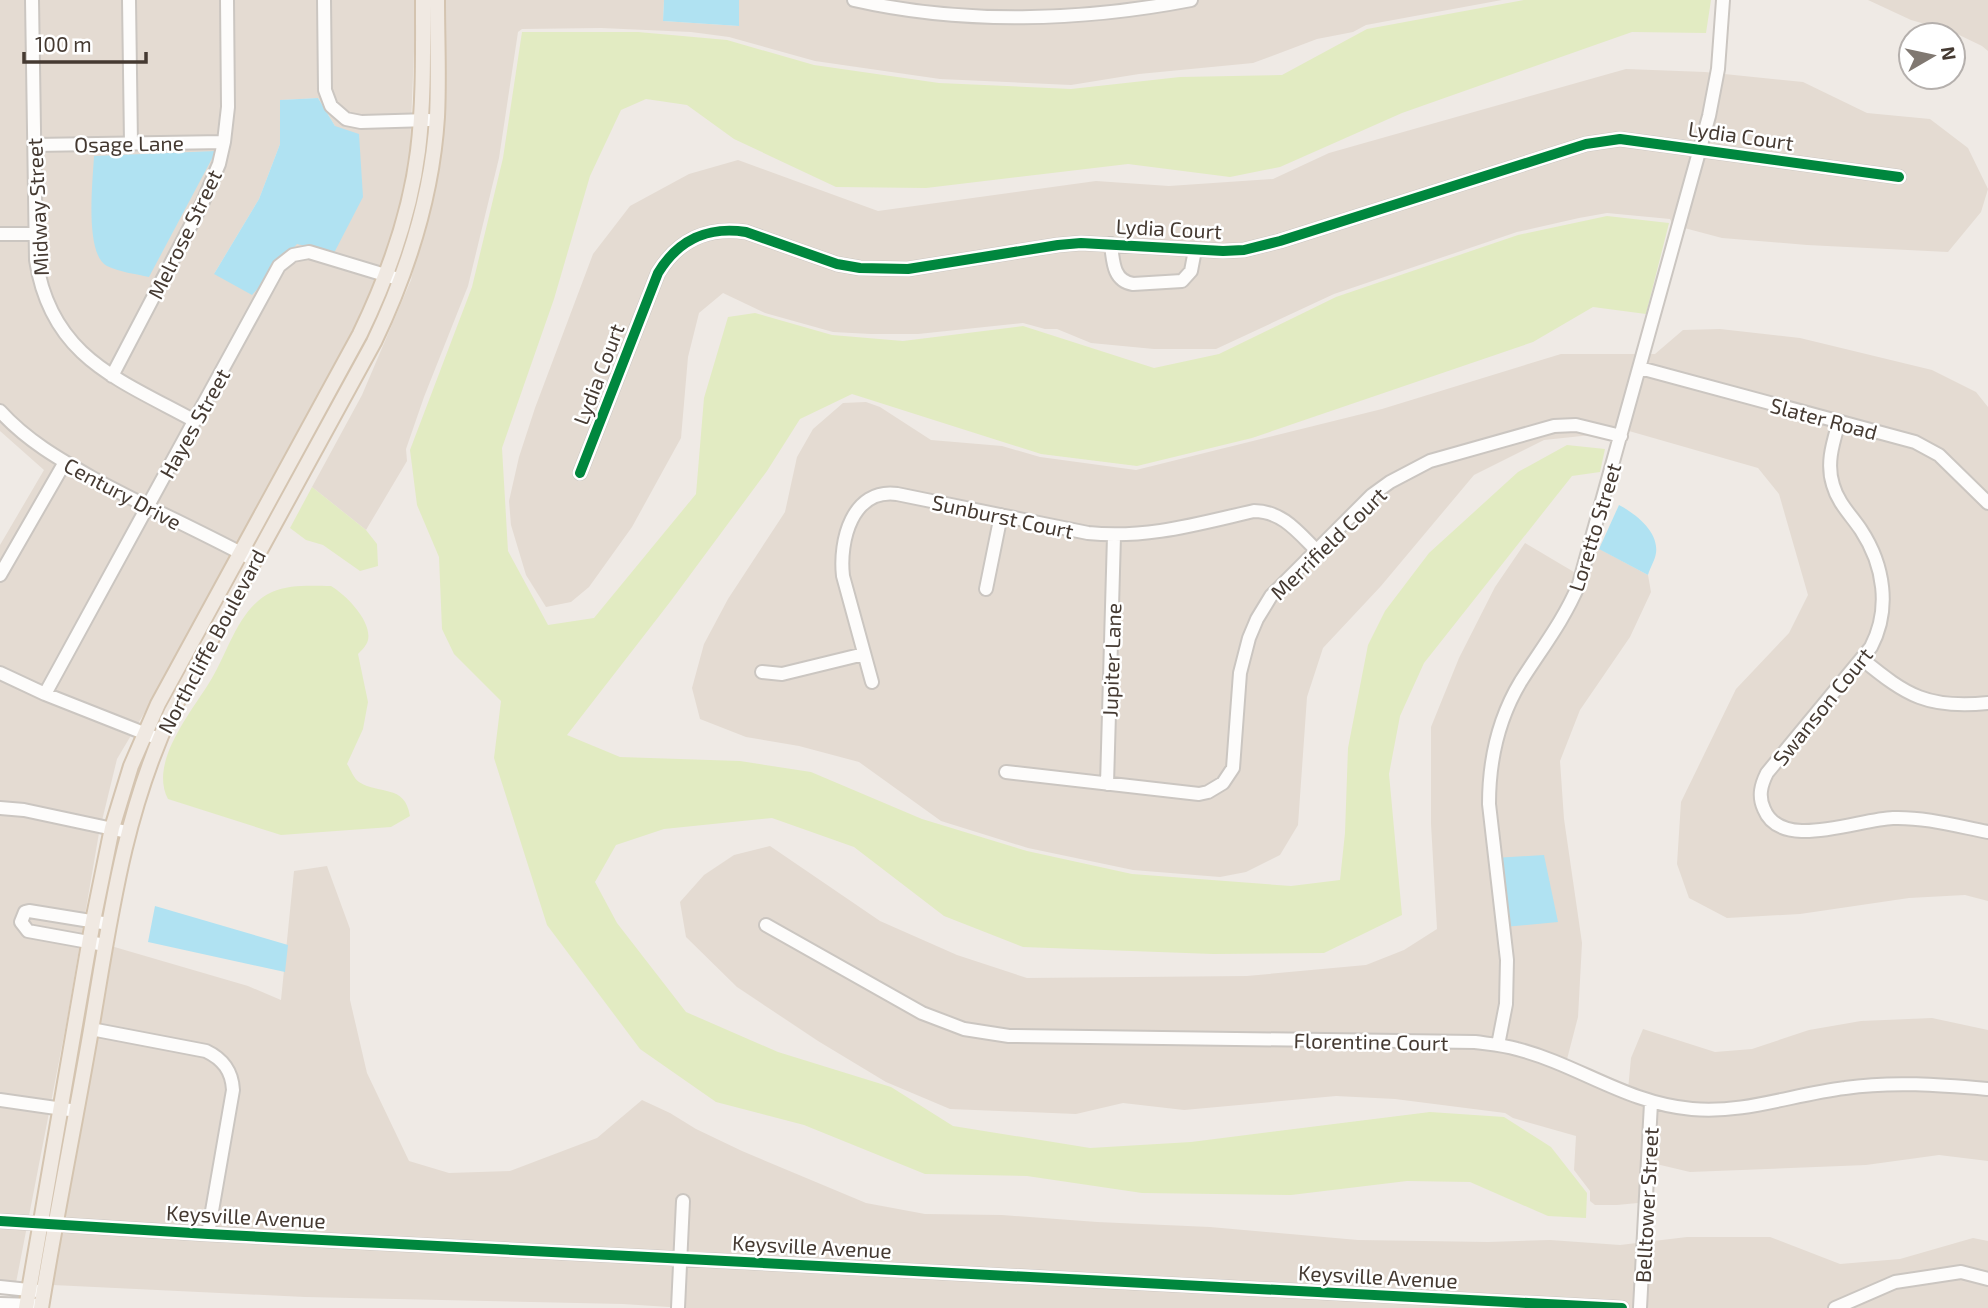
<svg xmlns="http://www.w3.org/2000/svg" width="1988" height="1308" viewBox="0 0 1988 1308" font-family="'Exo 2',sans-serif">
	<rect width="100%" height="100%" fill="#efeae5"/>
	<path fill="#e4dbd2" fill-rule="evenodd" d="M0,0H416L409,174L395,231L363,312L310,416L193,631L117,759L99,833L66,1025L15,1288L0,1286V545L44,470L0,431ZM318,98L335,126L214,274L259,199L280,144L281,100Z
		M444,0H664L663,21L739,26V0H1502L1366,25L1353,32L1317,39L1253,63L1139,74L1071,85L940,79L815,61L729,37L691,32L601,28L522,29L518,32L499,158L468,286L424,397L406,449L407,461L366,530L312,487L362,395L411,280L440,150L446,110Z
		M1868,0H1988V51L1982,46L1953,32L1911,20Z
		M1626,69L1705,72L1803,82L1867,113L1930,119L1968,148L1988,189L1981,212L1948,252L1807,245L1722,238L1673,225L1670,219L1607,213L1579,218L1517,232L1334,294L1216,349H1154L1091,343L1057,329H1045L1023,323L918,334H871L833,332L765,313L723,293L699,313L688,357L681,438L632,527L589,587L571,602L546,607L526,575L511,525L509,501L519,457L535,408L593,254L630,206L689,174L738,160L878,211L1096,181L1169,186L1273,179L1329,153Z
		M1720,329L1800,338L1932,370L1976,392L1988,407V901L1965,895L1909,898L1800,914L1727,918L1689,898L1677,864L1681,802L1736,689L1789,633L1808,595L1779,494L1758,468L1629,431L1544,440L1474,475L1381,586L1323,648L1307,697L1298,825L1280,855L1246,872L1220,877L1133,870L1028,848L941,821L859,762L799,746L746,737L700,719L692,688L704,644L728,599L785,512L797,457L813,429L843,403L866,402L880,407L931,440L1002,446L1040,457L1136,470L1382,409L1561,354H1655L1683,330Z
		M1525,543L1579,575L1594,546L1648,575L1651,592L1630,637L1580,710L1560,761L1564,819L1582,943L1578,1017L1566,1063L1628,1090L1631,1058L1643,1029L1715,1052L1752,1049L1809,1030L1861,1021L1932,1018L1988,1030V1161L1939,1155L1866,1165L1690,1172L1652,1163L1648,1202L1617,1205H1595L1590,1201V1191L1574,1170L1576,1136L1513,1118L1505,1113L1395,1099L1336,1096L1184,1110L1123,1103L1076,1114L950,1109L886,1082L818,1041L737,987L686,937L680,902L704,875L734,855L770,846L880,921L957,955L1027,978L1247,976L1366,965L1404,950L1437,929L1431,824V727L1459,658L1495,587Z
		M327,866L350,929V1000L367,1073L409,1161L449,1173L510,1171L597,1138L642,1100L670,1113L696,1129L742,1151L866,1203L925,1214L1002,1215L1097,1222L1210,1227L1358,1240L1488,1242L1550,1240L1620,1245L1687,1237H1770L1840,1264L1900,1259L1973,1238L1988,1241V1308H684L623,1304L305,1297L53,1285L111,946L248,986L281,1000L294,871Z"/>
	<path fill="#e2ebc2" d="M1524,0H1711L1706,33L1632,32L1402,113L1280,167L1230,177L1128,164L926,188L836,187L734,139L687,105L646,99L621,110L590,176L554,299L502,448L508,551L548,625L594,618L696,494L704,398L728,317L755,313L832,335L903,341L1023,326L1154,368L1219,354L1336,297L1518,235L1607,216L1669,223L1646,314L1593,307L1533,342L1252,438L1137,466L1041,454L852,394L800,419L767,471L670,602L567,735L620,757L740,761L811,772L922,819L1027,851L1132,874L1291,886L1340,880L1345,833L1348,748L1368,645L1385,611L1429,553L1518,472L1567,445L1605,449L1600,472L1572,476L1424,663L1400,716L1389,774L1402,915L1324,953L1213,954L1023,947L944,916L854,847L772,818L664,829L616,845L595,882L617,923L686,1012L778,1052L891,1087L953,1126L1090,1148L1191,1142L1430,1112L1504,1117L1551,1147L1587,1193L1586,1218L1548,1216L1470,1182L1407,1181L1291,1195L1142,1193L1027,1176L925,1174L804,1125L716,1102L640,1049L547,925L494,758L501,701L454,654L442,629L439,557L417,505L410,450L472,287L503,158L522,32H638L727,40L814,65L939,83L1071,89L1180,77L1282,75L1367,29Z
		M312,487L366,530L377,544L378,566L360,571L323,545L306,540L290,528Z
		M331,586C346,595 372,621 368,640C367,645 362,650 358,654L368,702L363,729L347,764C351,770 354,779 359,782C380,795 405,784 410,816L391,827L281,835L168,799C163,790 162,778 164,768C169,739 194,707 209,683C228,654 238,607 272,592C290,584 313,586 331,586Z"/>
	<path fill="#b0e2f2" d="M664,0H739V26L663,21Z
		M318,98L335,126L359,134L363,197L334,253L297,244L252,295L214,274L259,199L280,144V100Z
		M216,151L149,277C136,274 119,272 107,266C84,254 93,179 94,156Z
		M1619,505C1636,514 1659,532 1656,553C1655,560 1650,568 1648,575L1599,549Z
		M1544,855L1558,922L1504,927L1494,858Z
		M155,906L288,945L285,972L148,942Z"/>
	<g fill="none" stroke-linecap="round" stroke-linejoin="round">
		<defs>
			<path id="minor" d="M32,0L36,260C51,357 118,379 195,421
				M129,0L131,143
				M324,0L325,90L331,106L346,119L361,122L429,120
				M854,0C963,25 1082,21 1191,0
				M34,145L224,142
				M0,234H35
				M1111,244C1113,261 1113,281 1133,284L1182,281L1191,271L1195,250
				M1640,368L1915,442L1939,455L1988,503
				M112,376L202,204L219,164L224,142L228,107L227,0
				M0,411C27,441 61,460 96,480C148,508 202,532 254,560
				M1839,422C1833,443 1826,463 1833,485C1838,503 1851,515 1861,530C1884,565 1891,609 1871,647L1767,773C1761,785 1758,796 1764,809C1781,852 1858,819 1893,818C1925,817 1957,826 1988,832
				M580,473L658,273C678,240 708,226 746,232L837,264L860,268L908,269L1058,245L1081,243L1223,251L1244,250L1280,241L1586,144L1620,139L1899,177
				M0,575L65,462
				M986,589L1001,515
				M1862,659C1907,696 1928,709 1988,703
				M762,672L782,674L864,654
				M0,673L45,694L159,739
				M872,682L843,576C839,541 852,488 897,494L1088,533C1147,539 1197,524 1254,511C1282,511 1298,532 1317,551
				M45,694L279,266L293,255L309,252L395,278
				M1006,772L1199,794L1208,792L1223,783L1233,768L1240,673L1249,638L1257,619L1271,596L1372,495L1390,482L1430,461L1554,426L1576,425L1621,436
				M1107,784L1114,536
				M0,808L24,810L127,832
				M766,925L922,1013L964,1029L1009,1036L1475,1042C1489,1044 1503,1045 1517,1049C1579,1065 1626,1103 1692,1109C1744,1114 1794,1094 1845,1088C1893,1081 1940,1085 1988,1089
				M105,945L28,931L21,922L25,912L29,911L109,924
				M91,1029L206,1051C223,1059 232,1071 233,1090L208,1234
				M1498,1045L1506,1004L1507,960L1489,804C1489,760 1498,719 1521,681C1542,648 1564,620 1579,584L1709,116L1718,69L1723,0
				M0,1100L70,1110
				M0,1221L208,1234L1622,1308
				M0,1287L38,1291
				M0,1304L35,1305
				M678,1308L683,1201
				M1640,1308L1651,1103
				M1835,1308L1895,1282L1961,1272L1988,1279"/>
			<path id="major" d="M26,1308L93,921L112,828L131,766L158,704L360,334C388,276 410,215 418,151C424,101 423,50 423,0
				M41,1308C56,1215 75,1123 91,1030C110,919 123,815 172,711L374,342C408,271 432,197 437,117C439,78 437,39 437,0"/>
		</defs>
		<use href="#minor" stroke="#cbc6c1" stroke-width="16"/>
		<use href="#major" stroke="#d4c4b0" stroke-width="18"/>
		<use href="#minor" stroke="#fdfcfb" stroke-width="12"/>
		<use href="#major" stroke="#f0e9e2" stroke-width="14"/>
		<defs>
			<path id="cycleway" d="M580,473L658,273C678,240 708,226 746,232L837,264L860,268L908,269L1058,245L1081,243L1223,251L1244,250L1280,241L1586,144L1620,139L1899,177
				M0,1221L208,1234L1622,1308"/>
		</defs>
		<use href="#cycleway" stroke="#fff" stroke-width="15"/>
		<use href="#cycleway" stroke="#00873e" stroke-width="10"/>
	</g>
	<g text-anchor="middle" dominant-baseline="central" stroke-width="5" stroke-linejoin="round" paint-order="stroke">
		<g font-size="21" fill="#453a32" stroke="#fff">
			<text transform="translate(1741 135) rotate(8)">Lydia Court</text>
			<text transform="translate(129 143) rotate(-1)">Osage Lane</text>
			<text transform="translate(37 207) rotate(-93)">Midway Street</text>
			<text transform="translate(1169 228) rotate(3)">Lydia Court</text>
			<text transform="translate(184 234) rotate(-64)">Melrose Street</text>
			<text transform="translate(598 374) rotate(-69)">Lydia Court</text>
			<text transform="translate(1824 418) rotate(15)">Slater Road</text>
			<text transform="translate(194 423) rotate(-61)">Hayes Street</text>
			<text transform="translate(123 493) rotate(28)">Century Drive</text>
			<text transform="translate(1003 516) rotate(12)">Sunburst Court</text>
			<text transform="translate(1594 527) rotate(-73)">Loretto Street</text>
			<text transform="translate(1328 543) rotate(-44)">Merrifield Court</text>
			<text transform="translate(211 641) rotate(-62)">Northcliffe Boulevard</text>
			<text transform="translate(1111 660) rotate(-88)">Jupiter Lane</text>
			<text transform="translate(1822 706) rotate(-51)">Swanson Court</text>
			<text transform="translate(1371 1041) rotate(1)">Florentine Court</text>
			<text transform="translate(1646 1205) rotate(-87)">Belltower Street</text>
			<text transform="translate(246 1216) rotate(3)">Keysville Avenue</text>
			<text transform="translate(812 1246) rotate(3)">Keysville Avenue</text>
			<text transform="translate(1378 1276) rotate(3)">Keysville Avenue</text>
		</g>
	</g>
	<g transform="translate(1932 56) rotate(81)"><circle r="33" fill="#ffffff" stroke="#b5b0ad" stroke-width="2"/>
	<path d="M0-5L12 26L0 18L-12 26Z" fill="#807871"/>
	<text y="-10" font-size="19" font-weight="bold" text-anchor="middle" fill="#453a32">N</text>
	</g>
	<path d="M24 52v10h122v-10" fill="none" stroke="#453a32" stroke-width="3.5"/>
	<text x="35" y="52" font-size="21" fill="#453a32" stroke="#ffffff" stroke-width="5" paint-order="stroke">100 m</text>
</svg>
